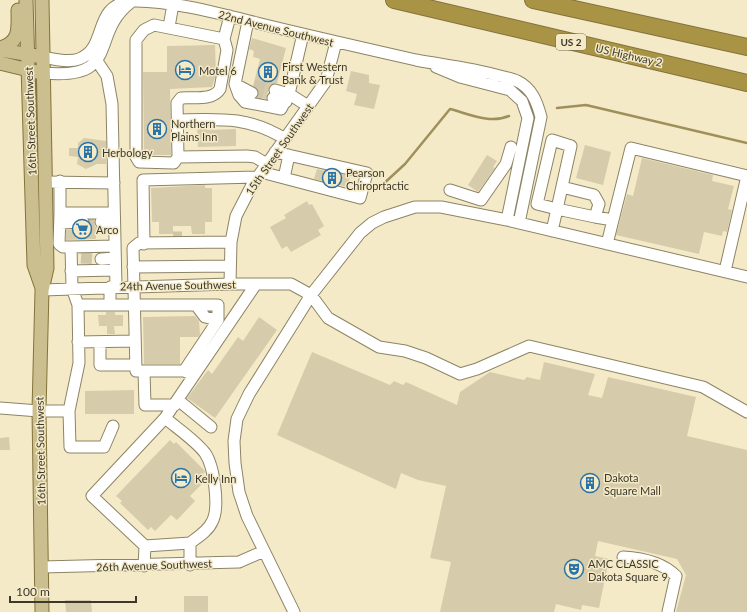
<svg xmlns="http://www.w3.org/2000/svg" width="747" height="612" viewBox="0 0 747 612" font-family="Lato,sans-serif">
	<rect width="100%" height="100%" fill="#f4eac8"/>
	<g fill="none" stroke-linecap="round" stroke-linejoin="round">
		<path stroke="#9f905b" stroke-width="2.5" d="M557,108L586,105L747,143
			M380,187L405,164L450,109C469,114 490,124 509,116"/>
	</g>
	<path fill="#d6ccab" d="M252,38L286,48L277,83L270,85L266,99L257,97L258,90L253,86L260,59L253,57L254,51L249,49Z
		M215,45L216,74L212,87L170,89L171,155H144L143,72H167V46Z
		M351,71L369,75V83L380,85L374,109L354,105L357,94L346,91Z
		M197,126H207V130L236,129V146L198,147Z
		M84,138L106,141V164H97L86,169L77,164L78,157L69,156V148H78V143Z
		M585,145L611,152L603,185L576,178Z
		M487,155L497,161L493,167L495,168L478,192L468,185Z
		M642,158L713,175L712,181L734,186L728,209L732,210L727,232L723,231L722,236L704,232L699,254L616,235L627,194L633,196Z
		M317,169L350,176L348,187L314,179Z
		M205,185V188H212V222H205V234H192L191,226H173V234H159V222H152L151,188Z
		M307,201L309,205L312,204L324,226L318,230L321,235L291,252L287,246L282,249L270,227L286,218L284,215Z
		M90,220H94L95,226L101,229V231H96V239L66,240V230L86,228L89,225Z
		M106,312H115V315H123V326H114L115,334H107V326H99L98,315H106Z
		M195,316L199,321L200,335L198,337H180V364H144L143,317Z
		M259,317L277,330L215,418L187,398L208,370L212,374L238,337L243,341Z
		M312,352L390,385L394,381L403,385L406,382L457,405L460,392L490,372L524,380L527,377L540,380L544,362L595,374L588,395L602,398L608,377L696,397L687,436L747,450V612H676L686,575L677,559L598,541L595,556L609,559L599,608L582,605L581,610L556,604L554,612H440L451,562L430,558L446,486L418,480L401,473L396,489L277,435Z
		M134,390V414H85V391Z
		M9,437L10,450H0V438Z
		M170,440L174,444L176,442L204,470L205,472L203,474L207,479L190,496L195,501L177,520L171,515L155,531L151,527L148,530L120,503L122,501L116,496Z
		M184,596H208V612H184Z
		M65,600H91L92,612H66Z"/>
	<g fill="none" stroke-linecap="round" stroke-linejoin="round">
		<path stroke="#cfc6a9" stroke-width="11" stroke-dasharray="11 5.5" stroke-linecap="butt" d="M254,85L275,90
			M252,93L273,98
			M83,222H101
			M173,237H182
			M81,258L101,259"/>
		<defs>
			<path id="minor" d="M248,21L235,84L239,95L245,102L281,109L289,94L275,90
				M169,27L173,4
				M303,34L289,94L308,106
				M224,39L154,25L144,30L136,40V157L139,162L174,163L178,157L177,103L181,98C193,97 213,101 220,89L227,50L224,39L230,16
				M43,57C54,59 68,63 79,59C109,48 91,5 132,1C169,0 221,14 257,23C310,36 363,48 416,60C443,65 470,68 496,75C503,77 511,78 517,81C532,88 537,102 541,117L519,223
				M97,61L107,76L112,104L116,287
				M436,67L460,77L510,90L522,101L528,118L507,220
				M44,73C122,80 89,35 130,3
				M235,84L252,93
				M273,98L286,102
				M177,120C218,119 249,116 285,139
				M178,157L247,156L255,157L267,164
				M261,172L360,198L367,173L275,152
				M284,178L289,155
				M60,181V213
				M47,182L114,183
				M450,190L481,200L506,164L511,147
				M595,217L613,220L607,244
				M613,220L631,148L747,176L725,271
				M101,222H114
				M60,223L83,222
				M552,231L557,209L537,204L552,140L571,146L557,209L595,217L599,204L594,195L562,187
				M144,244L143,180L257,177
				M71,247H63L59,244L60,213H114
				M101,259L115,258
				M133,267L230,266
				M71,271L115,270
				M230,284L231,242L236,216L252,185L326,81L336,42
				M42,290L230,284H291L311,295L328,318L379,347L405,351L426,358L460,374L477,369L529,346L703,387L747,412
				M78,305H110V287
				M110,305H218V320L184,371L191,374
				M196,305L205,317L218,320
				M78,342L135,341
				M100,342V365H136
				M144,371L145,405H175
				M184,371H136L133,248L139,243L231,242
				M178,400L211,427
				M0,408L39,411H69
				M165,418C177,428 196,441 205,453C214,466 220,508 212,522C208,531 198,537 190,543V565
				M113,426L104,447H70L69,411L79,363L78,305L72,288L71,247L115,246
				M145,546L190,543
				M623,557C642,558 662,562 676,576L668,612
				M144,566L145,546L92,496L165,418L256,284
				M42,567L239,562L264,551
				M294,612L247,516L239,492L235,463L234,441L237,419L249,394L311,295L360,233L372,223L384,217L415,207H441L507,220L747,277"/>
			<path id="major" d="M26,0L34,265L42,288
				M0,48C21,42 18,28 18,10
				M0,50L37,56
				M0,63L37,72
				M42,612L39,411L42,290L47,268L42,0"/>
			<path id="highway" d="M394,0L747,83
				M533,0L747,47"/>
		</defs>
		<use href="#minor" stroke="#8d8465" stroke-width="13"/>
		<use href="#major" stroke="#83733b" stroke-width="15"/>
		<use href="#highway" stroke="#83733b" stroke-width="18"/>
		<use href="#minor" stroke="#fff" stroke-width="11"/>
		<use href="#major" stroke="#cbbe8f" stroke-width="13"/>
		<use href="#highway" stroke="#a99344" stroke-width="16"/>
	</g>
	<defs>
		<symbol id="hotel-ring" viewBox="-11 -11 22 22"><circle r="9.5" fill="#f4eac8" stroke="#2a73a7" stroke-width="1.5"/><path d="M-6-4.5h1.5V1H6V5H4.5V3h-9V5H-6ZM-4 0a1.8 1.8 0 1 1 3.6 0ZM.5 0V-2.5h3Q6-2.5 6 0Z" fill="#2a73a7"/></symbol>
		<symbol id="building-ring" viewBox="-11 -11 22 22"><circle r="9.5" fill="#f4eac8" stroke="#2a73a7" stroke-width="1.5"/><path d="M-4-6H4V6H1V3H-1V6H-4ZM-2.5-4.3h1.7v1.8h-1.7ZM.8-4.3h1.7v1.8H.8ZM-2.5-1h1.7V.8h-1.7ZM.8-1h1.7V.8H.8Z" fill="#2a73a7"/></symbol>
		<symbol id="supermarket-ring" viewBox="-11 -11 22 22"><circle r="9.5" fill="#f4eac8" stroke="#2a73a7" stroke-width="1.5"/><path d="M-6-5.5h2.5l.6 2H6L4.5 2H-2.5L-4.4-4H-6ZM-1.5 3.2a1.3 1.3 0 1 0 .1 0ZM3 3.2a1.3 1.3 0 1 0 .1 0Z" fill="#2a73a7"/></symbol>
		<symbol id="theatre-ring" viewBox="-11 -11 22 22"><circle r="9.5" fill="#f4eac8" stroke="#2a73a7" stroke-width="1.5"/><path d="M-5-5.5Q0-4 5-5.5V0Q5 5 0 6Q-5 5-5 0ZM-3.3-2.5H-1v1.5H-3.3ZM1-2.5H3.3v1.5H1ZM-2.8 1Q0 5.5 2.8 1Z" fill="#2a73a7"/></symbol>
	</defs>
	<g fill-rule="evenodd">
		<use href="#hotel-ring" x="174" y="59" width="22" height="22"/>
		<use href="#building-ring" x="257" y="61" width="22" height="22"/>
		<use href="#building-ring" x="146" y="118" width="22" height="22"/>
		<use href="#building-ring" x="77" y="141" width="22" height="22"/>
		<use href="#building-ring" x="321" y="167" width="22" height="22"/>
		<use href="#supermarket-ring" x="71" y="218" width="22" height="22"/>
		<use href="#hotel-ring" x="170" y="467" width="22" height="22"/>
		<use href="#building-ring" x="579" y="472" width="22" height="22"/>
		<use href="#theatre-ring" x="563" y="558" width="22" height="22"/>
	</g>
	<g text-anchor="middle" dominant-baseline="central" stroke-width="3" stroke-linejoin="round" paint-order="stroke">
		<rect fill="#f4eac8" stroke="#736d5a" stroke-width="1" x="556" y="34" width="30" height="16" rx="3"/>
		<g font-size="10" font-weight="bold" fill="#3c382b">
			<text x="571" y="42">US 2</text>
		</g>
		<g font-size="11" fill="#3c382b" stroke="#f4eac8">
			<text transform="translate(276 28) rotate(14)">22nd Avenue Southwest</text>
			<text transform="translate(629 55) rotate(13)">US Highway 2</text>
			<text transform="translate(30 121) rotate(-92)">16th Street Southwest</text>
			<text transform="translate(279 149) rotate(-55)">15th Street Southwest</text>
			<text transform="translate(178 285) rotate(-1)">24th Avenue Southwest</text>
			<text transform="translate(40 451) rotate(-91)">16th Street Southwest</text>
			<text transform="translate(154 565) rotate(-2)">26th Avenue Southwest</text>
		</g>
		<g font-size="11" fill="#3c382b" stroke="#f4eac8" text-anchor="start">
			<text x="282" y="66">First Western<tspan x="282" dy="13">Bank &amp; Trust</tspan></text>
			<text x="199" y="70">Motel 6</text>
			<text x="171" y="123">Northern<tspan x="171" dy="13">Plains Inn</tspan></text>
			<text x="102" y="152">Herbology</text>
			<text x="346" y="172">Pearson<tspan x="346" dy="13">Chiroprtactic</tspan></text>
			<text x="96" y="229">Arco</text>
			<text x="604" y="477">Dakota<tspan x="604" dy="13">Square Mall</tspan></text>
			<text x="195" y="478">Kelly Inn</text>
			<text x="588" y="563">AMC CLASSIC<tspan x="588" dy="13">Dakota Square 9</tspan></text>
		</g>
	</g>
	<path d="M10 596v6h126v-6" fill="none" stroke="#3c382b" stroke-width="2"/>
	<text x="16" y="596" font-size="12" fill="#3c382b" stroke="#f4eac8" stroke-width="3" paint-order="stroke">100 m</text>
</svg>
